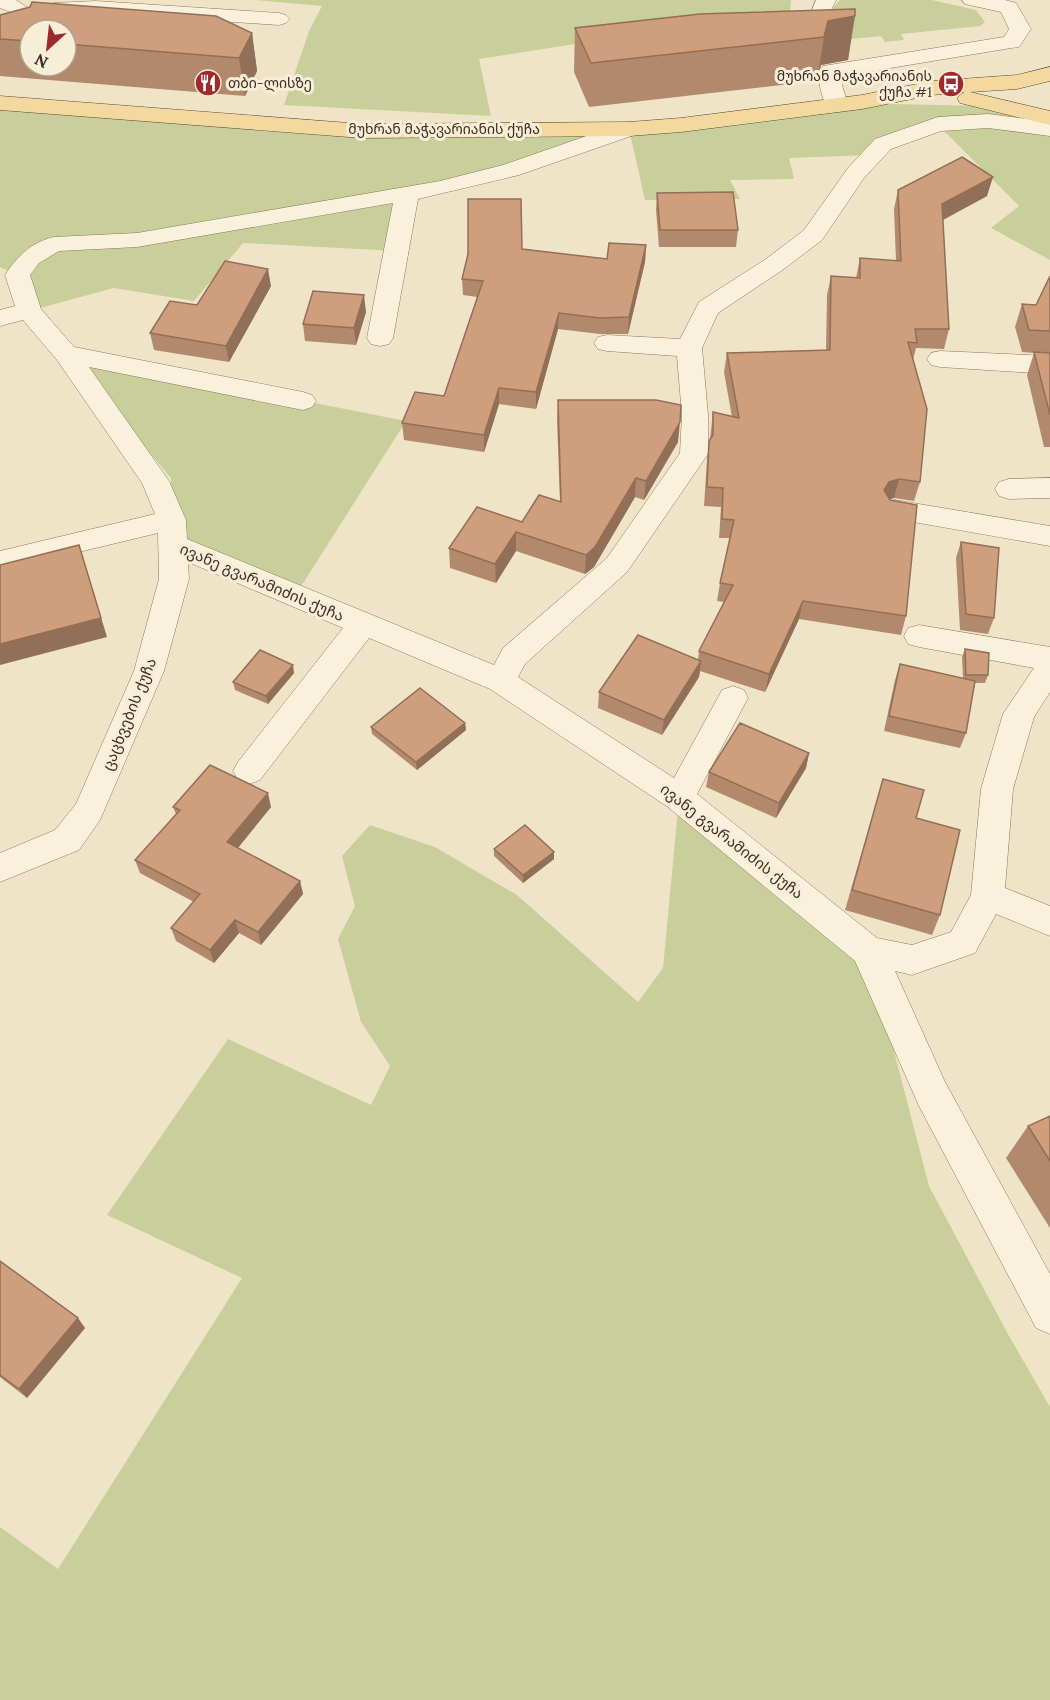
<svg xmlns="http://www.w3.org/2000/svg" width="1050" height="1700" viewBox="0 0 1050 1700" font-family="Lora,'Noto Sans Georgian',serif">
	<rect width="100%" height="100%" fill="#f0e4c8"/>
	<path fill="#c9cf9b" d="M255,0H791L790,14L607,39L479,59L491,116L284,105L309,31L322,6Z
		M840,0H932L976,10L985,22L980,26L901,34L904,40L885,42L881,36L841,40L830,11Z
		M0,103L362,131L681,125L893,104L983,106L1050,122V260L991,228L1019,206L938,125L872,155L789,158L794,179L730,180L740,199L645,200L629,129L407,194L397,251L243,243L194,301L114,288L29,311L17,275L0,267Z
		M66,354L406,421L295,596L172,544L171,478Z
		M679,798L868,951L929,1186L1009,1336L1050,1407V1700H0V1527L58,1569L242,1278L107,1215L228,1039L371,1105L390,1066L361,1022L338,939L355,906L342,856L370,825L435,847L517,895L638,1002L663,968Z"/>
	<g fill="none" stroke-linecap="round" stroke-linejoin="round">
		<defs>
			<path id="minor" d="M0,0H16L37,14L47,5L54,3L96,1L279,13L286,15L290,19L286,23L279,25L96,13L60,15L44,30H30V36L24,35L21,30L25,25L8,11L0,8Z
				M816,0H836L829,14L822,16L815,14L812,10Z
				M962,0H1005L1016,3L1031,29L1019,47L1011,48L842,76V85L848,105L845,110L837,112L829,110C822,99 815,78 823,66L1004,37L1009,29L1001,12L965,4Z
				M988,114L1050,122V136L988,128L941,131L891,149L864,178L822,240L784,269L718,313L702,348L708,415V454L627,572L525,664L518,677L674,778L722,690L733,686L744,690L748,698L697,794L877,938L912,945L951,932L971,895L981,789L1003,714L1034,668L919,647L908,644L904,636L908,628L919,625L1050,647V692L1034,717L1013,789L1005,888L1050,906V936L996,914L975,953L912,975L895,971L945,1082L1050,1274V1334L1036,1328L919,1106L855,961L668,807L490,689L369,638L260,780L249,784L238,780L233,771L238,762L343,628L188,562L189,579L164,671L100,820L79,850L0,882V853L55,830L76,804L134,671L159,579L158,533L0,571V551L155,514L142,483L57,360L23,320L0,326V310L15,306L5,275C17,256 32,242 54,237L137,233L440,181L503,165L621,124L629,122L637,124L640,129L637,134L519,175L418,199L393,338L389,344L380,346L371,344L367,338L393,203L137,247L59,251L39,263L30,275L41,309L74,347L303,392L312,395L316,401L312,407L303,410L89,367L169,481L186,520L187,539L494,665L503,648L607,558L680,453L682,415L677,356L607,351L598,349L594,343L598,337L607,335L680,339L699,302L766,259L804,230L848,168L875,139L938,117Z
				M940,351L1050,356V374L940,367L931,365L927,359L931,353Z
				M1050,478V498L1009,499L999,496L995,489L999,482L1009,479Z
				M895,500L1050,526V546L885,517L881,510L885,503Z"/>
			<path id="major" d="M1050,67V81L1017,89L970,92L1050,111V125L960,103L957,98L964,92L932,95L862,109L681,132L629,136L362,138L0,110V96L362,124L629,122L681,118L862,95L932,81L1017,75Z"/>
		</defs>
		<use href="#minor" stroke="#8d765c" stroke-width="1"/>
		<use href="#major" stroke="#5b4430" stroke-width="1"/>
		<use href="#minor" fill="#faf1dc" fill-rule="evenodd"/>
		<use href="#major" fill="#f3d9a0" fill-rule="evenodd"/>
	</g>
	<path fill="#b2896c" fill-rule="evenodd" d="M855,9L848,60L821,65L817,81L589,107L574,72L575,28Z
		M0,15L252,33L257,71L245,96L0,76ZM30,30H66V66H30Z
		M898,190L987,196L943,220L949,329L944,349L916,348L913,360L920,482L914,501L894,498L889,499L906,616L901,635L799,619L765,692L700,671L699,677L662,735L598,708L599,692L698,660L699,651L724,602L717,601L720,583L730,538H719L721,507L704,506L707,460L709,441L710,439L713,412L732,417L724,372L727,353L826,350L827,295L831,276L856,278L860,258L896,261L894,209Z
		M657,193L738,230L736,247H659L656,210Z
		M646,245L645,262L628,334H600L558,329L536,409L499,404L484,452L404,440L402,423L444,396L477,297L463,295L462,279L522,249L607,259Z
		M1050,276V447H1044L1027,375L1034,353L1022,352L1015,327L1022,304L1036,305Z
		M271,286L229,362L154,350L150,333L197,305Z
		M366,312L356,345L305,341L303,324Z
		M558,400L678,442L644,500L635,497L594,567L585,574L516,551L496,583L450,568L449,548L522,522L560,502L557,420Z
		M961,542L994,618L988,634L960,630L956,558Z
		M965,649L988,675L985,683H975L966,733L960,748L884,731L895,680L900,664L963,678L962,657Z
		M294,673L268,704L235,690L233,682Z
		M465,723L466,730L417,770L372,734L371,727Z
		M809,753L806,768L776,818L706,787L709,772Z
		M883,779L940,915L932,935L845,910Z
		M173,807H271L238,848L300,881L303,894L261,945L239,933L214,963L176,941L171,928L194,902L140,873L135,860L176,814Z
		M494,849L554,852V859L523,883L494,856Z
		M1050,1116V1228L1006,1158L1028,1126Z
		M0,1261L85,1328L27,1398L0,1377Z"/>
	<path fill="#916f58" d="M855,16L848,60L821,65L817,81L824,37L828,21Z
		M252,33L257,71L245,96L239,58Z
		M993,177L987,196L937,223L942,204Z
		M646,245L645,262L628,334L629,317Z
		M268,269L271,286L229,362L226,346Z
		M364,295L366,312L356,345L354,328Z
		M559,313L558,329L536,409V392Z
		M499,388V404L484,452V435Z
		M680,422L678,442L644,500L646,481Z
		M636,478L635,497L594,567L585,574L586,555Z
		M899,479L894,498L884,501V490L889,482Z
		M516,532V551L496,583L495,564Z
		M79,545L107,637L0,665V644Z
		M803,601L799,619L765,692L769,674Z
		M701,661L699,677L662,735L664,720Z
		M293,665L294,673L268,704L266,696Z
		M465,723L466,730L417,770L416,762Z
		M809,753L806,768L776,818L779,803Z
		M268,793L271,807L231,856L227,842Z
		M554,852V859L523,883V875Z
		M300,881L303,894L261,945L258,932Z
		M235,920L239,933L214,963L210,950Z
		M78,1318L85,1328L27,1398L19,1389Z"/>
	<path fill="#cf9f7d" stroke="#916f58" stroke-width="1.5" d="M32,2L216,16L252,33L239,58L66,44V30H30V41L0,39V15L30,7Z
		M855,9V16L828,21L824,37L591,63L575,28L700,14Z
		M962,157L993,177L942,204L949,329H915L917,343L908,342L927,409L920,482L899,479L889,482L884,490L890,500L917,505L906,616L803,601L769,674L699,651L733,585L720,583L734,520L722,519L723,488L707,487L709,441L713,435V412L739,418L727,353L830,350L831,276L860,278V258L901,261L898,190Z
		M733,192L738,230H660L657,193Z
		M468,199H521L522,249L607,259L609,243L646,245L629,317L600,318L559,313L536,392L499,388L484,435L402,423L415,392L444,396L483,281L462,279L468,254Z
		M225,261L268,269L226,346L150,333L170,301L197,305Z
		M1050,276V331L1029,330L1022,304L1036,305Z
		M313,291L364,295L354,328L303,324Z
		M1034,352L1050,353V415Z
		M558,400H656L681,405L680,422L646,481L636,478L595,547L586,555L516,532L495,564L449,548L477,507L522,522L539,495L561,502Z
		M961,542L999,548L994,618L966,614Z
		M79,545L101,618L0,644V565Z
		M638,635L701,661L664,720L599,692Z
		M965,649L989,653L988,675H966Z
		M260,650L293,665L266,696L233,682Z
		M900,664L975,681L966,733L889,716Z
		M420,688L465,723L416,762L371,727Z
		M740,723L809,753L779,803L709,772Z
		M210,765L268,793L227,842L300,881L258,932L235,920L210,950L171,928L200,894L135,860L180,810L173,807Z
		M883,779L924,790L916,818L960,830L940,915L852,890Z
		M525,825L554,852L523,875L494,849Z
		M1050,1116V1161L1028,1126Z
		M0,1261L78,1318L19,1389L0,1375Z"/>
	<defs>
		<symbol id="restaurant-disc" viewBox="-11 -11 22 22"><circle r="9.5" fill="#9e2a2b" stroke="#f7eed8"/><path d="M-5-6h1v4h1v-4h1v4h1v-4h1v5L-1.5 .5V6h-2V.5L-5-1ZM5-6V6H3V1.5H1.5Q1.5-4 5-6Z" fill="#fff"/></symbol>
		<symbol id="bus-disc" viewBox="-11 -11 22 22"><circle r="9.5" fill="#9e2a2b" stroke="#f7eed8"/><path d="M-5-6H5V4H4V6H2V4H-2V6H-4V4H-5ZM-3.5-4V0h7V-4ZM-3.5 1.2v1.5H-2V1.2ZM2 1.2v1.5H3.5V1.2Z" fill="#fff"/></symbol>
	</defs>
	<g fill-rule="evenodd">
		<use href="#restaurant-disc" x="193" y="68" width="30" height="30"/>
		<use href="#bus-disc" x="936" y="69" width="30" height="30"/>
	</g>
	<g text-anchor="middle" dominant-baseline="central" stroke-width="6" stroke-linejoin="round" paint-order="stroke">
		<g font-size="14" fill="#3d2e20" stroke="#f7eed8" text-anchor="end">
			<text x="932" y="76">მუხრან მაჭავარიანის<tspan x="932" dy="16">ქუჩა #1</tspan></text>
			<text x="228" y="83" text-anchor="start">თბი-ლისზე</text>
		</g>
		<g font-size="14" fill="#3d2e20" stroke="#f7eed8">
			<text x="444" y="129">მუხრან მაჭავარიანის ქუჩა</text>
		</g>
		<g font-size="15" fill="#3d2e20" stroke="#f7eed8">
			<text transform="translate(262 582) rotate(23)">ივანე გვარამიძის ქუჩა</text>
			<text transform="translate(129 714) rotate(-68)">ცაცხვების ქუჩა</text>
			<text transform="translate(732 841) rotate(38)">ივანე გვარამიძის ქუჩა</text>
		</g>
	</g>
	<g transform="translate(48 48) rotate(207)"><circle r="28" fill="#f7eed8" stroke="#ada18e" stroke-width="1.5"/>
	<path d="M0-4.5L10 22L0 15L-10 22Z" fill="#9e2a2b"/>
	<text y="-9" font-size="16" font-weight="bold" text-anchor="middle" fill="#3d2e20">N</text>
	</g>
</svg>
